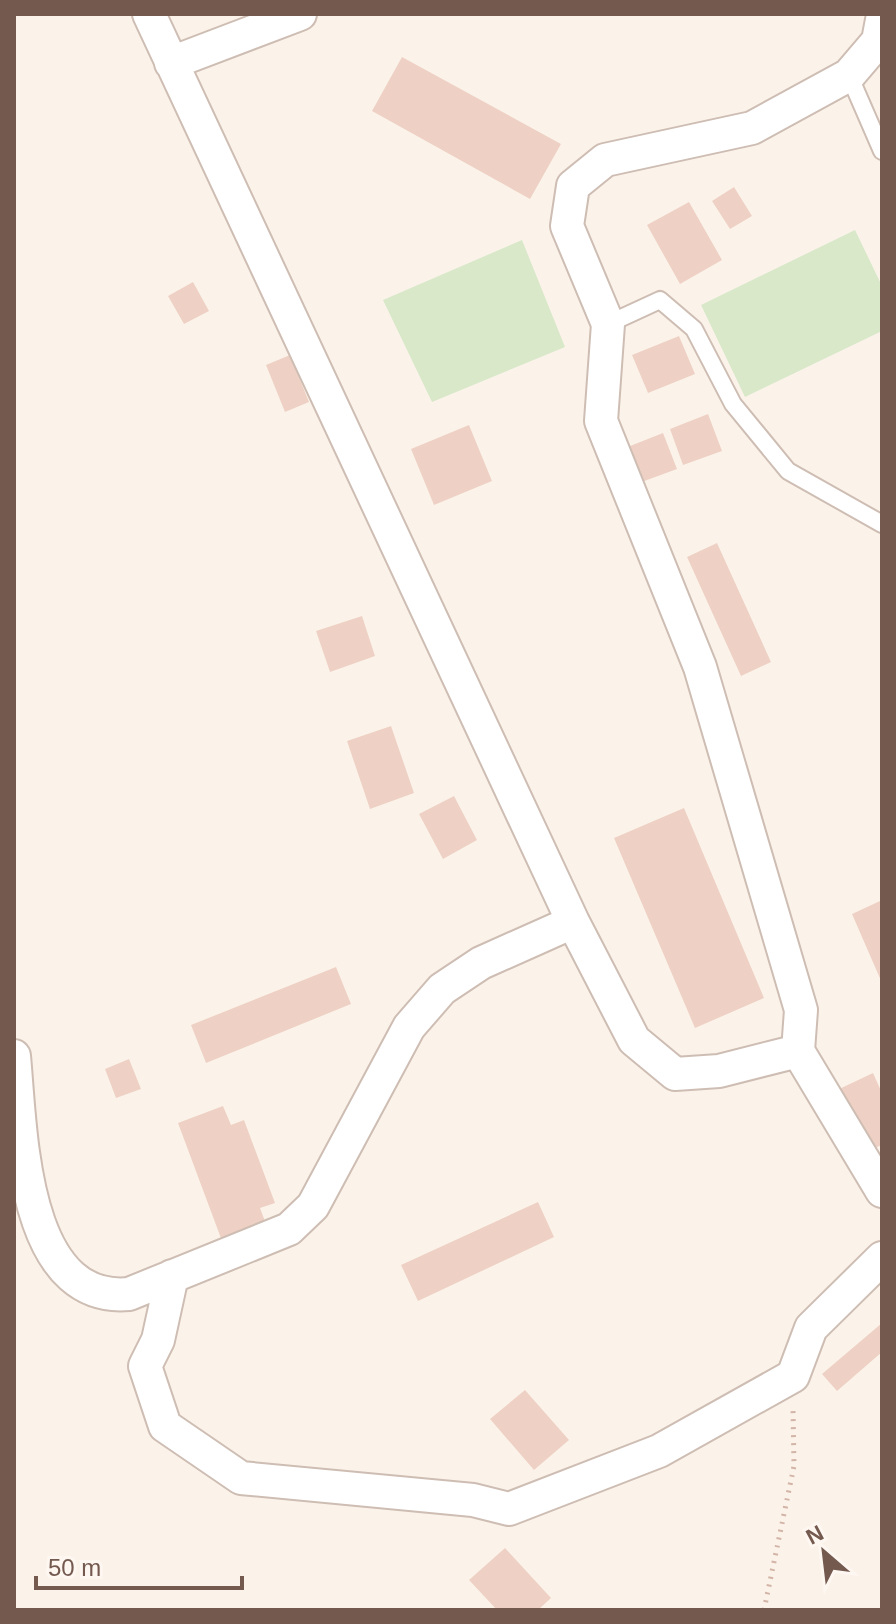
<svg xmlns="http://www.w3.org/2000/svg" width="896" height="1624" viewBox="0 0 896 1624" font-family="Helvetica,sans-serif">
	<rect width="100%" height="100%" fill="#fbf3ea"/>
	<path fill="#d8e8c9" d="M855,230L882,286V331L745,397L701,305Z
		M522,240L565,347L432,402L383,300Z"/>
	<path fill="#eed1c4" d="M402,57L561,144L530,199L372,111Z
		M734,187L752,216L730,229L712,201Z
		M689,202L722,260L680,284L647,225Z
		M193,282L209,311L184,324L168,296Z
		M679,336L695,374L648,393L632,355Z
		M290,355L309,402L285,412L266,365Z
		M708,414L722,451L683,465L670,429Z
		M469,425L492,481L434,505L411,449Z
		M663,433L677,469L639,483L625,448Z
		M717,543L771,662L741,676L687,557Z
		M362,616L375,656L330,672L316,631Z
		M391,726L414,793L370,809L347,741Z
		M454,796L477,840L443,859L419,814Z
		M684,808L764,998L695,1028L614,838Z
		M880,901L882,905V983L852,914Z
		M336,967L351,1004L206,1063L191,1025Z
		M129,1059L141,1089L116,1098L105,1069Z
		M873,1073L882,1093V1145L870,1150L835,1091Z
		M223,1106L231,1125L244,1120L275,1203L260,1208L266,1224L222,1241L178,1123Z
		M538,1202L554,1237L418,1301L401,1265Z
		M882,1323V1352L837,1391L822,1374Z
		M525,1390L569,1440L534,1470L490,1419Z
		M505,1548L551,1598L538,1610H497L469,1580Z"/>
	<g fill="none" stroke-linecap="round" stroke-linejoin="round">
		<defs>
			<path id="service" d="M849,75L882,151
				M608,324L660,300L694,329L733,404L788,471L882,524"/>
			<path id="minor" d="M149,14L573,922L634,1040L675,1074L719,1071L798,1051
				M882,20L878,41L849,75L752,128L605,160L573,186L567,226L608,324L601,421L700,667L801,1010L798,1051L882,1191
				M171,63L300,14
				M14,1056C21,1128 21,1304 129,1294L289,1229L313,1206L409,1027L442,989L481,963L573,922
				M172,1276L158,1340L145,1366L165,1426L241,1478L473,1500L509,1509L659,1451L793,1376L811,1328L882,1258"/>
		</defs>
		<use href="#service" stroke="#cebdb3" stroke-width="20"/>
		<use href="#minor" stroke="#cebdb3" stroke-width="36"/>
		<path stroke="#d3b4a7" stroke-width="5" stroke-dasharray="2 6" stroke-linecap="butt" d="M764,1610L794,1466L793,1409"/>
		<use href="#service" stroke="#fff" stroke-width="16"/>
		<use href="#minor" stroke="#fff" stroke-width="32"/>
	</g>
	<rect width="896" height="1624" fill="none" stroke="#74594f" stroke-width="32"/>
	<g transform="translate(824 1552) rotate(332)" stroke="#fef7f1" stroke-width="6" paint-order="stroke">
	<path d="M0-6L14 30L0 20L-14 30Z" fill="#74594f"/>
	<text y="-12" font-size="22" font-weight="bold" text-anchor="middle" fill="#74594f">N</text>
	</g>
	<path d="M36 1576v12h206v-12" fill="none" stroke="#74594f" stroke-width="4"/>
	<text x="48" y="1576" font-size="24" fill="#74594f" stroke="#fef7f1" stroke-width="6" paint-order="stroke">50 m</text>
</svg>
